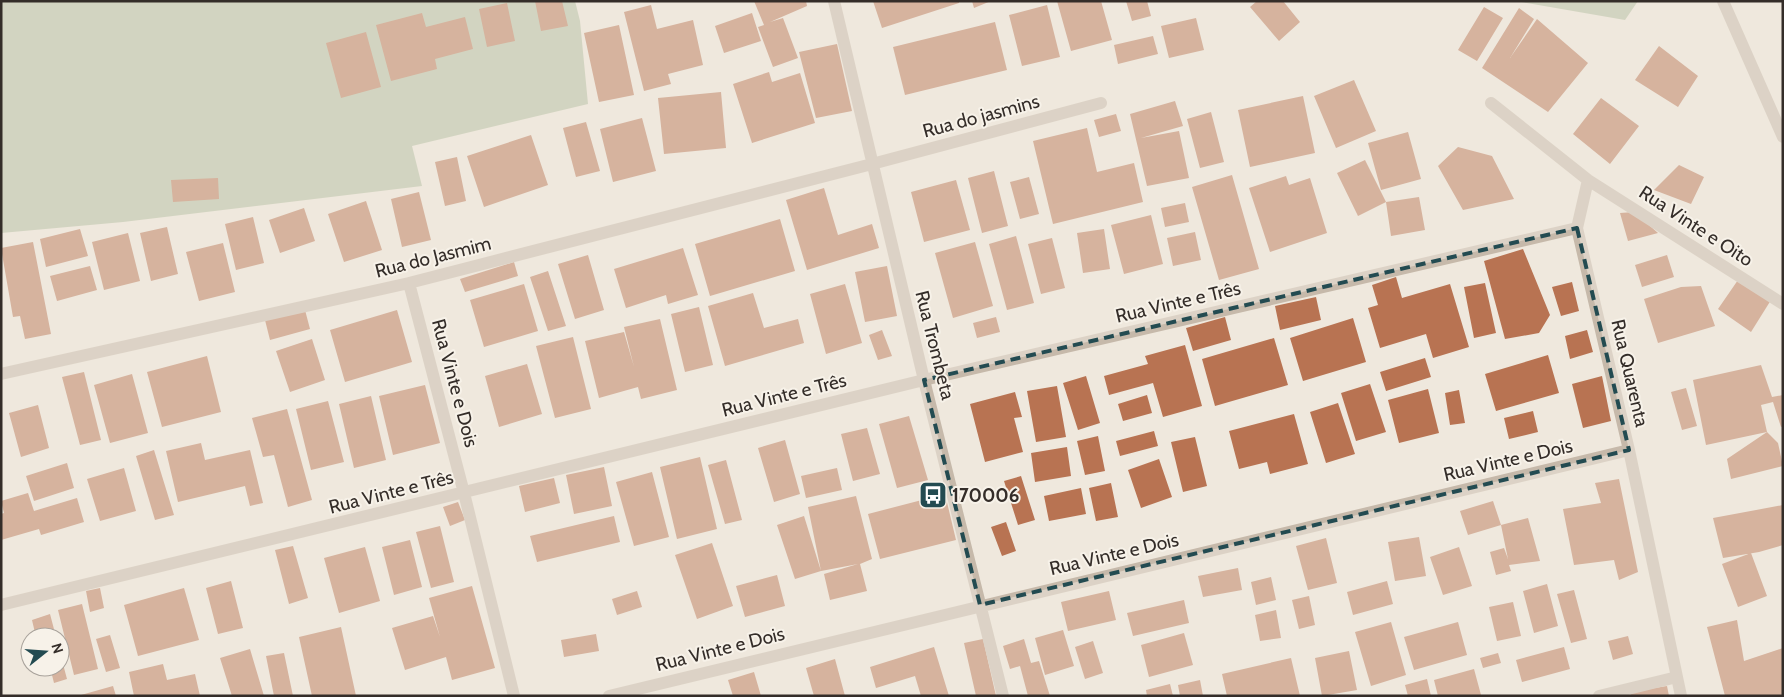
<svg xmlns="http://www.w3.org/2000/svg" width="1784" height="697" viewBox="0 0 1784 697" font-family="Cabin,sans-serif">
	<rect width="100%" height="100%" fill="#efe8dd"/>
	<path fill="#b0bd9f" d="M1,1H575L580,21L588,104L412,146L422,186L123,222L1,233Z
		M1516,1H1638L1625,20Z"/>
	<path fill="#b87352" d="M535,1H562L568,26L541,31Z
		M754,1H806L807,6L770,22L783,18L798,58L773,67L758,27L764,25Z
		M873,1H959V3L882,28Z
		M972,1H991L974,8Z
		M1057,1H1101L1112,40L1071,51Z
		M1126,1H1147L1151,16L1132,21Z
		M1257,1H1283L1300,22L1279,41L1250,7Z
		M507,3L515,41L487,47L479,9Z
		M651,5L657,29L693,20L703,65L668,74L671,84L644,91L624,12Z
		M1047,5L1060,57L1022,66L1009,15Z
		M1484,7L1503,18L1477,61L1458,50Z
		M1519,8L1534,19L1510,58L1537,19L1588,63L1548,112L1482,68Z
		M422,13L426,27L465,17L473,49L435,59L437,69L391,81L376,25Z
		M752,13L761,41L724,53L715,26Z
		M1196,18L1204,50L1169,58L1161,26Z
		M995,22L1007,70L905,95L893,47Z
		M619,25L634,95L599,102L584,33Z
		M366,32L381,87L341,98L326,43Z
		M1153,36L1158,54L1118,64L1114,45Z
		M837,44L852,111L816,118L799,52Z
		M1659,46L1698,76L1678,107L1635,80Z
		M769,72L772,82L800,73L815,123L752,143L733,84Z
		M1354,80L1376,131L1336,148L1314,96Z
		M721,92L726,148L664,154L658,98Z
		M1303,96L1315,153L1250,167L1238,110Z
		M1601,98L1639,126L1610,164L1573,134Z
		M1175,101L1183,126L1141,138L1179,131L1189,178L1147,186L1130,114Z
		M1211,112L1224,162L1200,168L1187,119Z
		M1116,114L1121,131L1099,137L1094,120Z
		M642,118L656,171L613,182L600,129Z
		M586,122L600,171L576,177L563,128Z
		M1087,128L1097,172L1134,163L1143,202L1053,224L1033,141Z
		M1408,132L1421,179L1381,190L1368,143Z
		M531,135L548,185L484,207L467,156Z
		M1458,147L1492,156L1514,199L1463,210L1438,166Z
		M457,157L466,201L445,206L435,162Z
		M1365,160L1386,202L1358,216L1337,173Z
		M1679,165L1704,177L1691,204L1654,190Z
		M994,171L1008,226L982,233L968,178Z
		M1232,175L1259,269L1219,280L1192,187Z
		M1286,176L1289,185L1310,178L1327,233L1270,252L1249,188Z
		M1029,177L1039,214L1020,219L1010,182Z
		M218,178L219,199L173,202L171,180Z
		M956,180L970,230L924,242L911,192Z
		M824,188L838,235L872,224L879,248L807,270L786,200Z
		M419,192L431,240L402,247L391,199Z
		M1419,197L1425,230L1391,236L1386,202Z
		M366,201L382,250L344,262L328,214Z
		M1185,203L1189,222L1165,227L1161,208Z
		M304,208L315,241L280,253L269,220Z
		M1634,212L1658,233L1628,241L1620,213Z
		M1151,215L1163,264L1124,274L1111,225Z
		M253,217L264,263L236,270L225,224Z
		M780,219L795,271L710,296L695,244Z
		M167,227L178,274L151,281L140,233Z
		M80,229L88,256L46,267L40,239Z
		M1104,229L1110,269L1083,273L1077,233Z
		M1195,232L1201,260L1173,266L1167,238Z
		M128,233L140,281L104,290L92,242Z
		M1016,236L1034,303L1007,310L989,244Z
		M1052,238L1065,288L1041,294L1028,244Z
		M33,242L51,334L25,339L20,316L13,317L1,248Z
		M975,242L993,306L953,318L935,253Z
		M223,243L235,292L199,301L186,252Z
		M683,248L698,295L668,304L666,295L626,308L614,269Z
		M1523,249L1550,315L1539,333L1505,339L1484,261Z
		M588,255L604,310L575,319L558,264Z
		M1667,255L1674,277L1642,287L1635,265Z
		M514,262L518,276L465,292L460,279Z
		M90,266L97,290L57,301L50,276Z
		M887,266L897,316L865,322L855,272Z
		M548,271L566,326L548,331L530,277Z
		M1396,277L1402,298L1450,284L1469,347L1433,358L1426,334L1380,348L1368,308L1378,305L1372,285Z
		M1738,280L1771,300L1751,332L1718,309Z
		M1572,282L1579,311L1561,316L1552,287Z
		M1485,283L1496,333L1474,338L1464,287Z
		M524,284L538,331L484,347L470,300Z
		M845,284L862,343L826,354L810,294Z
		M1701,286L1715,326L1658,343L1644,299L1681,287Z
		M753,293L764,328L798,319L804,343L725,366L708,306Z
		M1316,297L1321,320L1280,330L1275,306Z
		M699,307L713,365L685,372L671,314Z
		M305,310L310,329L270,340L265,320Z
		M397,310L412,362L345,382L330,330Z
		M996,317L1000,332L977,338L973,323Z
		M1225,317L1231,340L1193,351L1186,328Z
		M1353,318L1366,362L1303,381L1290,338Z
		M660,319L677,390L641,399L638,387L599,398L585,341L624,332L634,367L624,327Z
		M882,330L892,356L878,360L869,335Z
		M1587,330L1593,352L1570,359L1565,336Z
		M573,337L591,409L555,418L536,346Z
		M1274,338L1288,385L1215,406L1202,359Z
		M312,339L325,380L290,392L276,351Z
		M1185,345L1202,406L1163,417L1153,383L1109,395L1104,376L1148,364L1145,356Z
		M1548,355L1559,393L1496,411L1485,374Z
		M207,356L221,412L162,427L147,372Z
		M1425,358L1431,377L1386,391L1380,372Z
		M527,364L542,414L499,427L485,376Z
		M1761,365L1772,397L1783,395V426L1781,427L1773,402L1761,405L1767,432L1706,445L1693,380Z
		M84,372L101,440L80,445L62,377Z
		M132,374L148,433L110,443L94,385Z
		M1086,376L1100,423L1078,430L1063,383Z
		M1602,376L1611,421L1583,428L1572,384Z
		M1370,384L1386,432L1356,441L1341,393Z
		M425,385L440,443L393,455L379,396Z
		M1057,386L1066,437L1036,442L1027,391Z
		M1686,388L1697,426L1682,430L1671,392Z
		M1428,389L1439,433L1399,443L1388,400Z
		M1459,390L1465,423L1450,425L1445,393Z
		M1015,392L1022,417L1014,418L1023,452L985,462L970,404Z
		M1147,395L1152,413L1123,421L1118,404Z
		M371,396L386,460L354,468L339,404Z
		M328,401L344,462L311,470L296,409Z
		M1338,403L1355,454L1326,463L1310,412Z
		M38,405L49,448L21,457L9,413Z
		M287,409L312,500L288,507L274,455L263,457L252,418Z
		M1533,411L1538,432L1509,439L1504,418Z
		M1294,414L1308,464L1270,474L1267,462L1239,469L1229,431Z
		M909,416L928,480L897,488L879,424Z
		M867,428L880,474L853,481L841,434Z
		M1154,431L1158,446L1120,456L1116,441Z
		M1767,432L1778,443L1783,466L1731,479L1727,459Z
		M1098,436L1105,471L1085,475L1077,441Z
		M1195,437L1207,486L1183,492L1171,442Z
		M785,440L800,494L774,502L758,448Z
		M201,443L205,460L250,450L263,503L250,506L245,486L178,502L166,451Z
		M1067,447L1071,476L1035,482L1031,453Z
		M154,450L174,515L155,520L136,456Z
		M700,457L717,529L677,539L660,467Z
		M1159,459L1172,497L1141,508L1128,470Z
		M726,460L742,520L725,524L708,465Z
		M67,463L74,488L34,501L26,476Z
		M604,467L612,506L574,514L566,475Z
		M124,468L136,511L100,521L87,479Z
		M837,468L842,490L806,498L801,476Z
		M652,472L669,537L634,546L616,482Z
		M1021,476L1035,520L1018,525L1004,481Z
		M554,478L560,503L525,512L519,486Z
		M1619,479L1638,572L1619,580L1614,560L1574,565L1563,509L1601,503L1595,483Z
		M1111,483L1118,517L1096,521L1089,488Z
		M1081,488L1086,514L1049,521L1044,496Z
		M28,493L34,511L77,498L84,522L41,535L39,529L1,540V514L4,513L1,501Z
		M945,494L956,540L880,559L868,514Z
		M856,496L872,559L860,564L867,591L830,600L824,574L858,564L821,571L808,507Z
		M1493,501L1501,525L1468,535L1460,511Z
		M458,502L465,520L450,526L443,507Z
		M1783,505V545L1759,552L1723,558L1713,518Z
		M614,516L620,542L537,562L530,536Z
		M804,516L821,571L795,579L777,525Z
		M1528,518L1540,561L1509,565L1511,571L1496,575L1490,552L1504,548L1508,559L1501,525Z
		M1006,522L1016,551L1002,556L991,527Z
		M440,526L454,582L431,588L416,532Z
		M1419,537L1426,576L1395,581L1388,542Z
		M1326,538L1337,583L1308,590L1296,546Z
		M410,540L422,587L394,595L382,547Z
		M712,543L733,606L697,619L675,555Z
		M293,546L308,598L289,604L275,550Z
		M365,547L380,601L339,613L324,558Z
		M1459,547L1472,586L1443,595L1430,557Z
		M1751,553L1767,596L1738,607L1722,564Z
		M1238,568L1242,590L1203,597L1198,576Z
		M777,575L785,606L745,617L736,586Z
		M1271,577L1276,600L1256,605L1251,582Z
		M231,581L243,628L218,634L206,588Z
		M1387,581L1393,604L1353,615L1347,592Z
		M1547,584L1558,626L1534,633L1523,591Z
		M472,586L495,668L452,680L446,657L405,670L392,628L433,616L440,637L429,598Z
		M100,588L104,608L90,612L86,591Z
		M184,588L199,640L138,656L124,605Z
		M1574,590L1587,639L1571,643L1557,594Z
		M637,591L642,607L617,615L612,599Z
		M1109,591L1116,620L1068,631L1061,602Z
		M1309,596L1315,625L1299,629L1292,600Z
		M1184,600L1189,623L1133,636L1127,613Z
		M1513,602L1521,636L1497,641L1489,607Z
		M82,604L98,669L74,675L58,610Z
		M1276,610L1281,638L1260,641L1255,615Z
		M50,614L55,633L36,637L32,620Z
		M1737,620L1744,661L1783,648V696H1725L1707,627Z
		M1391,622L1406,675L1371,686L1355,632Z
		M1458,622L1467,655L1414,670L1404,637Z
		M341,627L356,696H312L299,637Z
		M1063,630L1074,666L1045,675L1035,638Z
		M1184,633L1193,665L1149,677L1141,645Z
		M596,634L599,651L564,657L561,640Z
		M110,635L120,668L106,672L96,639Z
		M1628,636L1633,654L1613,660L1608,641Z
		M983,639L996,696H976L964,643Z
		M1024,639L1031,663L1039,661L1050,696H1028L1020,666L1010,669L1003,646Z
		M1093,641L1103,673L1085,679L1075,647Z
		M934,647L949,696H921L915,676L876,688L870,667Z
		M1564,647L1570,669L1522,682L1516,660Z
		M250,649L264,696H232L220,658Z
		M1349,651L1357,690L1322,696L1315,658Z
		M60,653L67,679L54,683L50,667H60Z
		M284,653L293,696H274L266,656Z
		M1498,653L1501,663L1483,668L1480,658Z
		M1291,658L1300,696H1227L1222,674Z
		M835,659L845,696H814L806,668Z
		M163,664L167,680L195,674L200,696H134L129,672Z
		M1474,669L1481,695L1438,696L1434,680Z
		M754,672L761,696H733L728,680Z
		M1427,679L1431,696H1408L1405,685Z
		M1200,680L1203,696H1180L1178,685Z
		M1170,684L1173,696H1147L1146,690Z
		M113,686L116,696H81V695Z
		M1667,686L1669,696H1631L1630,692Z"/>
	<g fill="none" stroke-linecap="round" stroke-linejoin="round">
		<path stroke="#c6b9aa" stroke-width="12" d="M834,1L924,380L1003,696
			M1723,1L1783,137
			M1491,103L1588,180L1783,304
			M1588,180L1577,228L1629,450L1681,696
			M409,283L464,493L514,696
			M1,374L409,283L872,164L1101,103
			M1,605L924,380L1577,228
			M609,696L1629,450
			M1599,696L1677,677"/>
	</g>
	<path d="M0 0H1784V697H0ZM1577,228L1629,450L980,605L924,380Z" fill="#efe8dd" fill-opacity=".55" fill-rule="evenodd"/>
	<path fill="none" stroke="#234b51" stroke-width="4" stroke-dasharray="10 6" stroke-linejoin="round" d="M1577,228L1629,450L980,605L924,380Z"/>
	<defs>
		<symbol id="bus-square" viewBox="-11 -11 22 22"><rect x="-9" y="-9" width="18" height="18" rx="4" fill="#234b51" stroke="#f7f2e9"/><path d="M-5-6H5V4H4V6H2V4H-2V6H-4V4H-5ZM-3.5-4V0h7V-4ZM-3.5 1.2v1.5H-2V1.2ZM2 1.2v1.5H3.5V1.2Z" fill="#fff"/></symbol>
	</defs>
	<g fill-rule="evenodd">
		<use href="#bus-square" x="917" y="479" width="32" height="32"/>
	</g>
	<g text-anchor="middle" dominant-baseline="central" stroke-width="4" stroke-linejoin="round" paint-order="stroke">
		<g font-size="19" fill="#342d29" stroke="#f7f2e9">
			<text transform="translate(981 116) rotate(-15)">Rua do jasmins</text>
			<text transform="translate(1696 226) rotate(33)">Rua Vinte e Oito</text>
			<text transform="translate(433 257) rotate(-14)">Rua do Jasmim</text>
			<text transform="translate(1178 302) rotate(-13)">Rua Vinte e Três</text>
			<text transform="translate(935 345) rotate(76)">Rua Trombeta</text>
			<text transform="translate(1630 373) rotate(77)">Rua Quarenta</text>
			<text transform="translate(455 383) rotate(75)">Rua Vinte e Dois</text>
			<text transform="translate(784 395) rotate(-14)">Rua Vinte e Três</text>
			<text transform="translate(1508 460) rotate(-13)">Rua Vinte e Dois</text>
			<text transform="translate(391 492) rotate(-14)">Rua Vinte e Três</text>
			<text transform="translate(1114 554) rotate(-13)">Rua Vinte e Dois</text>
			<text transform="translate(720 649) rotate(-14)">Rua Vinte e Dois</text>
		</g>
		<g font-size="19" font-weight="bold" fill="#342d29" stroke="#f7f2e9" text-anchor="start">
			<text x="952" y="495">170006</text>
		</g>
	</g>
	<rect width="1784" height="697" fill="none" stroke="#342d29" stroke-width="5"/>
	<g transform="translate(45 652) rotate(73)"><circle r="24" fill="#f7f2e9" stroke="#a9a39c"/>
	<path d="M0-4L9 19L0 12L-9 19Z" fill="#234b51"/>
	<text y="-8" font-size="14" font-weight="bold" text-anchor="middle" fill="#342d29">N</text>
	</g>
</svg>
